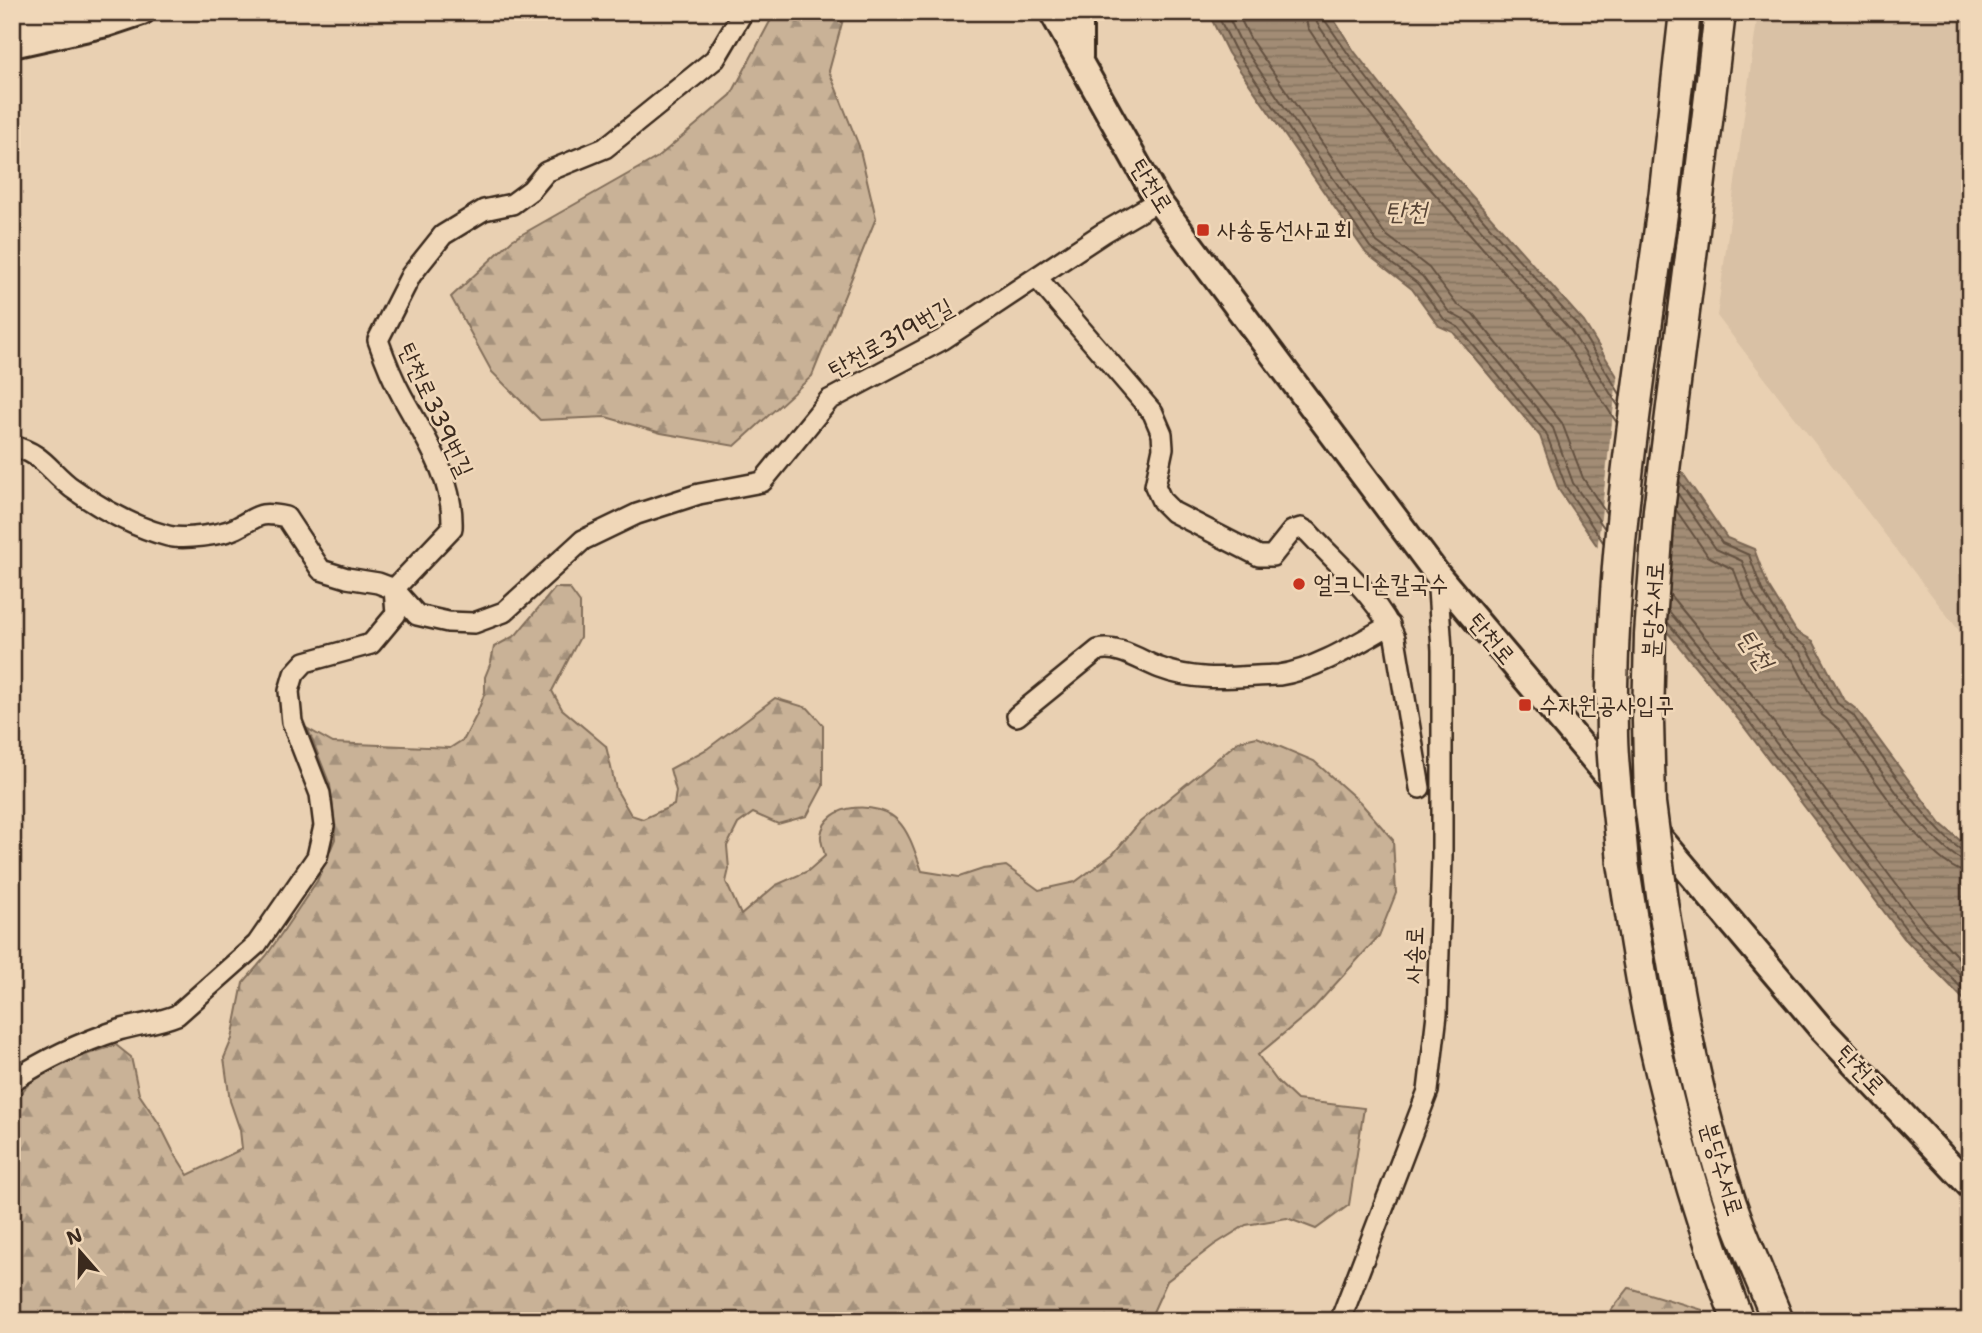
<svg xmlns="http://www.w3.org/2000/svg" width="1982" height="1333" viewBox="0 0 1982 1333" font-family="'Shantell Sans','Poor Story',sans-serif">
	<defs>
		<pattern id="forest-firs" width="22" height="20" patternUnits="userSpaceOnUse" patternTransform="scale(1.75)"><rect width="22" height="20" fill="#c9b297"/><path d="M5 1l3.5 6h-7zM16 11l3.5 6h-7z" fill="#a4917b"/></pattern>
		<pattern id="water-rules" width="6" height="5" patternUnits="userSpaceOnUse" patternTransform="scale(1.75)"><rect width="6" height="5" fill="#a28c75"/><path d="M0 2.5h6" fill="none" stroke="#85735f"/></pattern>
	</defs>
	<rect width="100%" height="100%" fill="#e9d0b2"/>
	<filter id="ink" filterUnits="userSpaceOnUse"><feTurbulence type="fractalNoise" baseFrequency=".0143" numOctaves="2"/><feDisplacementMap in="SourceGraphic" scale="14" xChannelSelector="R" yChannelSelector="G"/><feConvolveMatrix kernelMatrix="1 2 1 2 8 2 1 2 1" color-interpolation-filters="sRGB"/></filter>
	<g filter="url(#ink)">
		<path fill="#d9c1a5" d="M1758,12H1970V645L1717,316Z"/>
		<path fill="url(#forest-firs)" stroke="#826e5a" stroke-width="2" d="M775,12H845L829,71L859,146L876,218L812,376L735,446L661,433L606,417L540,420L492,372L451,297L512,240L658,157L731,95Z
			M555,588H569L580,603V637L552,691L562,709L606,746L616,789L631,815L643,819L674,805L676,791L670,769L707,749L775,698L808,708L823,725V786L807,816L778,824L753,813L738,824L727,846L729,869L726,882L741,915L776,885L808,871L825,856C824,850 820,840 821,835C826,801 880,801 898,821C910,833 916,855 922,871L959,877L983,869L1006,866L1039,890L1075,882L1113,854L1140,822L1239,741L1257,737L1314,761L1360,802L1393,840L1396,893L1379,936L1312,1010L1258,1055L1277,1081L1297,1100L1364,1108L1349,1205L1316,1229L1287,1218L1246,1225L1214,1245L1167,1281L1149,1321H12V1103L33,1079L79,1057L116,1045L131,1057L139,1094L160,1125L173,1151L188,1175L242,1149L240,1130L230,1101L224,1058L232,1039L243,983L267,955L317,881L335,839L334,814L330,785L308,729L333,743L450,748L464,739L476,716L485,692V677L491,662L494,647L516,635Z
			M1629,1288L1703,1310L1707,1321H1603Z"/>
		<path fill="url(#water-rules)" stroke="#796552" stroke-width="2" d="M1208,12H1329L1354,51L1432,151L1584,322L1621,383L1727,538L1754,549L1768,586L1796,631L1813,641L1843,699L1857,710L1941,824L1970,849V1006L1904,938L1738,719L1595,543L1559,490L1540,436L1453,332L1439,326L1412,289L1366,253L1228,53Z"/>
		<path fill="#e9d0b2" d="M1618,370L1679,462L1670,563L1667,639L1597,551Z"/>
		<g fill="none" stroke-linecap="round" stroke-linejoin="round">
			<path stroke="#645141" stroke-width="2" d="M1216,12L1235,50L1370,247L1417,283L1444,319L1458,327L1546,433L1566,487L1603,542
				M1226,12L1242,45L1377,242L1422,276L1449,312L1465,321L1553,428L1573,483L1605,529
				M1237,12L1251,40L1385,234L1429,268L1456,304L1473,314L1562,423L1583,478L1606,513
				M1304,12L1308,28L1334,67L1412,168L1562,338L1617,423
				M1315,12L1317,23L1342,60L1420,161L1571,331L1619,407
				M1323,12L1324,19L1349,55L1426,155L1578,326L1620,394
				M1679,481L1722,543L1749,555L1762,590L1790,635L1807,647L1837,703L1853,715C1872,742 1942,850 1970,853
				M1678,494L1716,549L1742,561L1754,594L1783,639L1801,653L1830,708L1846,721C1867,750 1937,860 1970,862
				M1676,510L1708,556L1734,570L1745,599L1775,646L1793,660L1822,715L1839,729C1863,762 1930,871 1970,873
				M1670,595L1759,703L1924,921L1970,970
				M1668,610L1751,710L1916,927L1970,985
				M1668,623L1744,715L1909,933L1970,997"/>
			<defs>
				<path id="minor" d="M1037,278L1153,413L1162,434L1163,448L1155,486L1162,501L1173,512L1259,556H1272L1292,531L1301,528L1308,532C1336,563 1380,599 1395,638L1420,788
					M12,446C43,453 49,471 72,488C101,509 134,527 168,536C183,540 222,535 236,528C259,516 258,511 286,517L321,570L347,578L378,583L394,589L417,615L448,622L474,623L504,612L583,540L637,514L699,494L762,482L829,400L942,340L1103,233L1158,201
					M1017,716L1098,650C1119,645 1141,661 1160,668C1199,683 1238,676 1279,675C1316,670 1358,643 1390,625
					M12,1081C44,1060 82,1042 119,1030C139,1024 158,1023 177,1015L257,944L317,857L324,826L320,794L292,722L289,691L294,674L305,662L371,644L396,614L394,589L452,528C454,478 425,438 402,396C392,378 385,360 378,340L411,275L443,235L484,210L512,204L531,190L546,172L605,148L715,59L743,12
					M1340,1321L1428,1091L1437,1014L1442,857V650L1437,574"/>
				<path id="major" d="M1052,12L1158,201L1437,574L1820,1027L1970,1186
					M1080,12V57
					M13,32L64,12
					M12,45L106,24L142,12"/>
				<path id="highway" d="M1664,199L1685,12
					M1692,248L1720,12
					M1623,863C1633,924 1641,986 1655,1046C1676,1139 1704,1232 1738,1321
					M1663,903C1679,1004 1698,1104 1730,1201C1744,1242 1762,1281 1778,1321"/>
			</defs>
			<use href="#minor" stroke="#3b2a1e" stroke-width="24"/>
			<use href="#major" stroke="#3b2a1e" stroke-width="30"/>
			<use href="#highway" stroke="#3b2a1e" stroke-width="35"/>
			<use href="#minor" stroke="#f0d7b8" stroke-width="19"/>
			<use href="#major" stroke="#f0d7b8" stroke-width="24"/>
			<use href="#highway" stroke="#f0d7b8" stroke-width="30"/>
			<defs>
				<path id="highway-bridge" d="M1623,863C1620,821 1613,778 1612,736C1609,556 1640,377 1664,199
					M1663,903L1650,803L1648,721L1650,635L1659,510L1692,248"/>
			</defs>
			<use href="#highway-bridge" stroke="#3b2a1e" stroke-width="35" stroke-linecap="butt"/>
			<use href="#highway-bridge" stroke="#f0d7b8" stroke-width="30"/>
		</g>
	</g>
	<g fill="#c8321e" stroke="#f0d7b8" stroke-width="2.5">
		<rect x="1196" y="223" width="14" height="14" rx="3.5"/>
		<circle cx="1299" cy="584" r="7"/>
		<rect x="1518" y="698" width="14" height="14" rx="3.5"/>
	</g>
	<g text-anchor="middle" dominant-baseline="central" stroke-width="5" stroke-linejoin="round" paint-order="stroke">
		<g font-size="24" fill="#3b2a1e" stroke="#f0d7b8">
			<text transform="translate(1152 186) rotate(58)">탄천로</text>
			<text transform="translate(891 338) rotate(-29)">탄천로319번길</text>
			<text transform="translate(436 410) rotate(65)">탄천로339번길</text>
			<text transform="translate(1653 610) rotate(-87)">분당수서로</text>
			<text transform="translate(1492 639) rotate(50)">탄천로</text>
			<text transform="translate(1414 955) rotate(-88)">사송로</text>
			<text transform="translate(1861 1070) rotate(47)">탄천로</text>
			<text transform="translate(1722 1169) rotate(73)">분당수서로</text>
		</g>
		<g font-size="24" fill="#3b2a1e" stroke="#f0d7b8" text-anchor="start">
			<text x="1217" y="230">사송동선사교회</text>
			<text x="1313" y="584">얼크니손칼국수</text>
			<text x="1539" y="705">수자원공사입구</text>
		</g>
		<g font-size="26" font-style="italic" fill="#554234" stroke="#f0d7b8">
			<text x="1406" y="210">탄천</text>
			<text transform="translate(1756 649) rotate(55)">탄천</text>
		</g>
	</g>
	<rect width="1982" height="1333" fill="none" stroke="#f0d7b8" stroke-width="42"/>
	<rect x="21" y="21" width="1940" height="1291" fill="none" stroke="#3b2a1e" stroke-width="2.5" filter="url(#ink)"/>
	<g transform="translate(80 1252) rotate(340)" stroke="#f0d7b8" stroke-width="5" paint-order="stroke">
	<path d="M0-5L12 26L0 18L-12 26Z" fill="#3b2a1e"/>
	<text y="-10" font-size="19" font-weight="bold" text-anchor="middle" fill="#3b2a1e">N</text>
	</g>
</svg>
